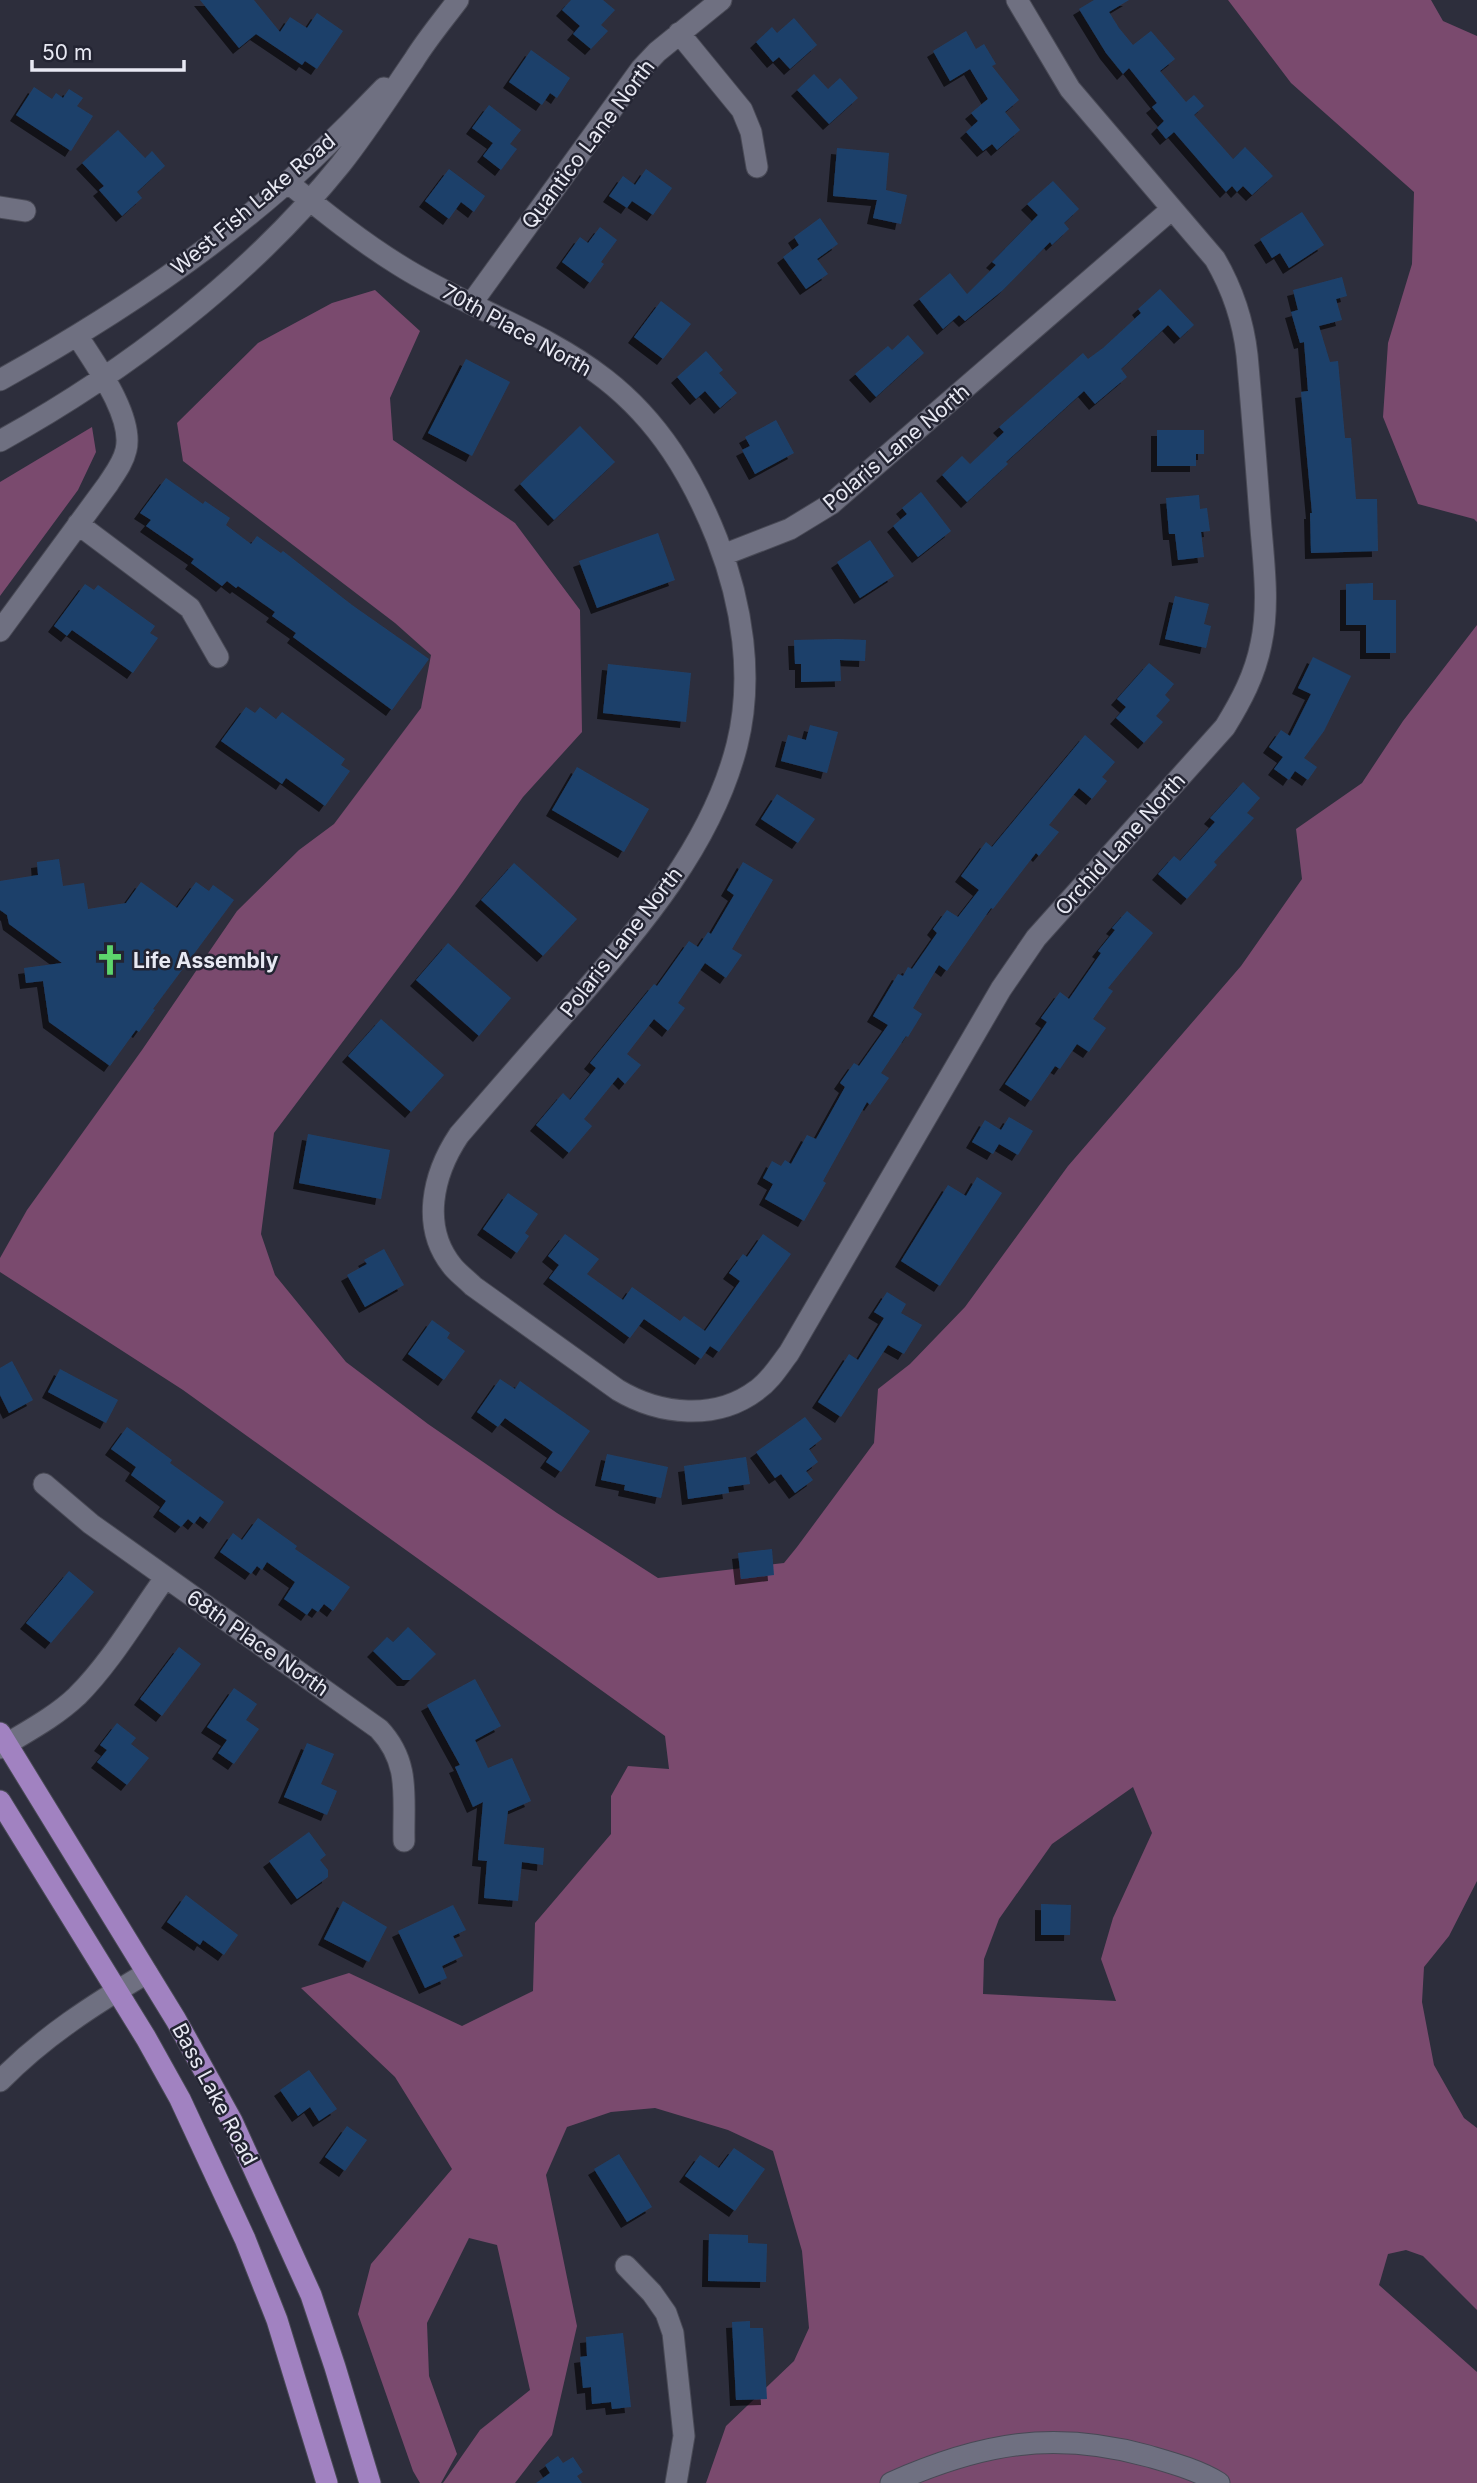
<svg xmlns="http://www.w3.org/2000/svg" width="1477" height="2483" viewBox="0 0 1477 2483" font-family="Inter,sans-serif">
	<defs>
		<filter id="shadow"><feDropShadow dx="-6" dy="6" stdDeviation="0" flood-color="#0009"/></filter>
	</defs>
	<rect width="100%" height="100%" fill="#2d2e3c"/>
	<path fill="#7a4a6e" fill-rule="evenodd" d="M1228,0H1431L1443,21L1477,36V522L1474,519L1418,504L1383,417L1388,343L1412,264L1414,192L1291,83Z
		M375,290L420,331L390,398L393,440L515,523L580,610L582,732L523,797L454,894L274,1133L261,1234L275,1275L346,1362L428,1424L557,1513L658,1578L784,1563L797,1547L874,1443L878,1389L910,1364L965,1307L1068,1166L1241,966L1302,879L1296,829L1362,783L1403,721L1477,625V1881L1449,1936L1424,1967L1422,2002L1434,2065L1464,2118L1477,2128V2310L1423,2256L1406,2250L1388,2254L1379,2285L1477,2372V2483H706L726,2426L794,2361L809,2328L802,2251L773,2151L728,2130L655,2108L611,2112L567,2127L546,2175L577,2326L552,2435L515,2483H443L480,2430L530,2390L497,2245L469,2238L427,2323L429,2376L457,2454L441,2483H420L413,2471L358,2314L371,2264L452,2169L395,2077L301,1988L349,1973L462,2026L533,1991L535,1923L611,1834V1796L628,1766L669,1769L665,1736L183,1390L0,1272V1258L27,1210L142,1050L237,911L299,850L334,824L421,708L431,655L395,623L183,461L177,423L258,343L332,303ZM1133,1787L1152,1833L1113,1918L1101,1959L1116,2001L983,1994L984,1959L999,1919L1052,1844Z
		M92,427L96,452L78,490L0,596V482Z"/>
	<path fill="#1e416b" filter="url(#shadow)" d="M200,0H254L280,32L290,17L307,28L317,13L343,31L317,69L305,61L302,65L256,34L239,48Z
		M571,0H603L615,10L601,25L608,31L591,49L573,34L580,26L562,10Z
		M1094,0H1129L1109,12L1119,28L1133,45L1151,31L1175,59L1160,71L1186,102L1194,95L1204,106L1194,115L1233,159L1245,147L1273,176L1252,195L1243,186L1237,192L1232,186L1226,192L1174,132L1166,139L1157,128L1164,121L1152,107L1157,103L1129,68L1123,74L1106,53L1079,9Z
		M794,18L817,45L790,69L779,57L773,62L756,42L772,27L777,33Z
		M966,31L976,49L984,44L996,64L992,66L1019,100L1005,112L1020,130L997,150L992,144L983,151L966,132L978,121L971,113L988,99L970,69L950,81L933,51Z
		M531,50L570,78L557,98L550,93L542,105L509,82Z
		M814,74L828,89L840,78L858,98L829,124L797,90Z
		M34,87L52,99L56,93L63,98L69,89L83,98L77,106L93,116L71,151L16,115Z
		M489,105L521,130L510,144L517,149L501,170L483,156L493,143L472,128Z
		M118,130L145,158L152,151L165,166L137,192L142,198L122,216L99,190L104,186L82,163Z
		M837,148L889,153L886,190L907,195L901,224L873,218L877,200L833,196Z
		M449,169L485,196L474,212L461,202L449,219L425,201Z
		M646,169L672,188L653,215L632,201L627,208L609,196L623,176L635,185Z
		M1053,181L1079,209L1064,223L1069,229L1052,245L1050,242L1003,290L965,321L959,315L943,329L919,299L950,273L967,294L996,265L992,262L1038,215L1027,204Z
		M1302,212L1324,245L1289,268L1280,253L1272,258L1260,239Z
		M820,218L838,244L817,259L828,274L806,289L783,257L799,245L794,237Z
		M600,227L617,240L601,262L604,264L590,283L562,262L580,237L588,243Z
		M1342,277L1347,296L1336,299L1342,320L1319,326L1330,362L1338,361L1345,438H1351L1356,499H1377L1378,551L1311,553L1310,513H1312L1301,392L1308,391L1304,342L1300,343L1291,312L1298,310L1293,290Z
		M1160,289L1194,325L1180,338L1168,325L1121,369L1127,377L1095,404L1084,391L1006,462L1008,464L967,502L942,475L962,456L970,464L1004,432L999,427L1083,353L1088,359L1103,348L1141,313L1138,309Z
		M661,301L691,324L663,359L634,337Z
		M908,335L924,353L876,397L855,374L888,346L892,350Z
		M706,351L723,370L719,373L737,393L720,408L705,391L696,399L677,377Z
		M466,359L510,382L472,456L428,433Z
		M776,420L794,453L755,474L742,450L750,446L745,437Z
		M580,426L615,462L554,520L520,484Z
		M1157,430H1204V454H1196V466H1157Z
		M166,478L203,504L205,501L230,518L226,525L251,544L257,536L281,553L283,551L352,605L429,659L392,710L293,637L296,633L272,616L275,612L238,586L236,588L227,581L222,586L191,563L194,559L146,526L151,520L140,513Z
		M921,492L951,531L918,557L893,526L907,514L902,508Z
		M1199,495L1200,509L1207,508L1210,531L1201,532L1204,557L1178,560L1175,534H1169L1166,498Z
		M658,533L675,580L597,608L579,561Z
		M870,540L894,576L860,598L837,562Z
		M1373,583V600H1396V653H1366V625H1346V584Z
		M85,584L94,590L98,585L155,626L150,633L158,638L133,673L72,630L67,636L54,626Z
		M1175,596L1209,604L1204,624L1211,626L1206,648L1165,639Z
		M837,639L866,640L865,661L840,660L841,681L801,682V664H795L794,640Z
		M1313,657L1351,676L1324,731L1304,758L1317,767L1308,780L1295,771L1289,780L1274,769L1283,757L1269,747L1281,730L1290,736L1311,694L1298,688Z
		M1149,663L1174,684L1165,695L1170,700L1156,716L1163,722L1144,743L1116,718L1126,707L1117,699Z
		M608,664L691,673L686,722L603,713Z
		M246,707L255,713L260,707L276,719L282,712L345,759L341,765L350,771L325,806L286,778L282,784L221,741Z
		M810,725L838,732L827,773L781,761L788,735L806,740Z
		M1085,735L1115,762L1102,777L1107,781L1092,799L1079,788L1049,825L1059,832L1039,856L1036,853L993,909L991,908L947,971L939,965L913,1008L922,1014L908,1037L906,1036L881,1073L889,1078L870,1105L867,1102L823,1181L826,1183L804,1221L765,1199L773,1184L763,1178L772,1161L781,1166L785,1160L791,1164L807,1135L816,1139L845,1087L840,1083L854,1063L859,1066L888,1025L873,1016L898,974L903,976L908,967L912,969L937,933L933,929L947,910L958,917L979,890L961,876L986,842L992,847Z
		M577,767L649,809L624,852L552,810Z
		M1243,782L1260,798L1247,813L1254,818L1214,862L1217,865L1187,899L1158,874L1174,856L1180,861L1215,822L1210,818Z
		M777,794L815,819L798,843L761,819Z
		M59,859L63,886L84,883L88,909L126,903L141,882L177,908L196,882L209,891L213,885L234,900L153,1009L155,1010L139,1032L136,1030L110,1066L49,1022L43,981L26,983L24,968L62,963L9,924L7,915L0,910V881L38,875L37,862Z
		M743,862L773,880L732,949L742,955L726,978L705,963L678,1003L685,1008L668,1031L654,1019L627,1054L641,1065L625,1084L618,1077L584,1119L592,1126L569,1153L536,1125L563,1093L570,1100L596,1068L590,1063L654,984L657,986L689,941L698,947L708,932L711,934L734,895L727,890Z
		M514,863L577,919L543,956L481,900Z
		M1127,911L1153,933L1108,988L1113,991L1093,1019L1106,1028L1089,1052L1077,1044L1060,1069L1055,1066L1031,1101L1005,1084L1047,1022L1041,1018L1060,992L1069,999L1101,953L1098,951L1115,930L1112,928Z
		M448,943L511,998L479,1036L416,980Z
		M381,1019L444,1075L411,1112L348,1056Z
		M1009,1117L1033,1131L1018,1155L999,1144L993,1154L972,1142L985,1120L1001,1130Z
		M308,1134L390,1150L381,1199L299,1183Z
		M977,1177L1002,1193L940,1286L901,1261L948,1185L966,1196Z
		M508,1193L538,1214L525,1233L529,1236L517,1253L483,1229Z
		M565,1234L599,1259L587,1274L623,1300L632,1287L680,1321L684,1316L705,1331L740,1281L729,1273L743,1254L747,1257L763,1234L791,1254L719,1352L710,1346L701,1359L644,1319L630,1338L549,1278L559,1265L548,1256Z
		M384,1249L404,1285L365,1307L347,1275L367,1264L364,1260Z
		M887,1292L906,1304L901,1313L922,1325L904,1354L888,1345L841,1417L818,1402L849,1354L858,1360L884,1318L874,1312Z
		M432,1320L450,1333L447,1338L465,1351L444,1380L408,1354Z
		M12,1361L33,1400L9,1413L0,1395V1368Z
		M60,1369L118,1400L106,1423L48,1392Z
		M500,1379L515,1389L520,1381L590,1431L561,1472L546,1462L553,1452L505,1418L498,1427L477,1412Z
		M805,1417L822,1439L809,1449L818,1462L806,1471L813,1480L795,1493L781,1474L775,1478L756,1452Z
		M127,1427L172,1460L170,1463L224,1502L209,1523L200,1516L194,1524L188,1519L181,1527L159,1511L166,1501L131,1475L136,1467L111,1449Z
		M607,1454L668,1467L661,1498L624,1490L625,1485L601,1480Z
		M746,1457L750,1484L728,1487L729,1493L688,1499L684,1466Z
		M258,1518L297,1546L295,1549L350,1587L333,1611L324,1604L318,1612L312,1608L307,1615L284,1599L295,1582L267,1562L262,1570L257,1566L251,1574L220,1552L233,1533L242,1540Z
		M772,1549L774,1575L741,1579L738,1553Z
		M69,1571L94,1592L51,1643L26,1623Z
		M408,1627L436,1654L410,1680H403L373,1651L387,1637L393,1642Z
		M179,1647L201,1664L162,1716L140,1699Z
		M475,1679L501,1726L475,1740L488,1768L512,1758L531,1801L508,1811L504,1844L544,1848L543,1865L522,1862L518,1901L484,1898L487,1861L478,1860L483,1802L473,1807L455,1767L460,1765L427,1705Z
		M234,1688L257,1704L246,1720L259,1729L234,1764L218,1753L227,1740L207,1727Z
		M117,1723L136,1738L131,1744L149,1758L127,1785L97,1762L107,1750L100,1745Z
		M307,1743L334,1754L321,1784L337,1791L327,1815L284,1797Z
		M309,1832L326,1855L320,1860L328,1870V1877L297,1899L269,1861Z
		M186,1895L238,1935L224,1955L203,1940L200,1945L167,1922Z
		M343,1901L387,1927L369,1962L324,1939Z
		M1041,1904L1071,1905L1070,1935H1041Z
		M453,1905L466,1930L453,1936L463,1956L442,1966L447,1978L425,1988L398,1931Z
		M309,2070L337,2109L319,2121L310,2107L298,2116L280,2090Z
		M347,2126L367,2140L345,2171L325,2157Z
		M734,2148L765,2169L735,2211L685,2176L700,2155L719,2168Z
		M619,2154L652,2207L627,2222L594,2169Z
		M709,2234L748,2235V2243L767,2244L766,2282L708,2281Z
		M750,2321V2328H763L767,2399L736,2400L732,2322Z
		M623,2333L631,2407L612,2409L611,2402L592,2404L591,2387L583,2388L580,2357L587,2356L586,2337Z
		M558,2456L563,2463L573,2457L583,2472L577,2476L582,2483H536L550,2473L545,2465Z"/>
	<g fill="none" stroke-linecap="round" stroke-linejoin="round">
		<defs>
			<path id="minor" d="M679,33L742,110L751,132L757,167
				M287,182C323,211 360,241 399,265C465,307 544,331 605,379C659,421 692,476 717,539C742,603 754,677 737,745C712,844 642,925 576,1001C537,1045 498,1090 459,1135C433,1174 420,1227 453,1267C459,1274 467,1280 473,1286L618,1390C660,1415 716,1421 757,1390C771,1380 779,1366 789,1353L1001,989L1036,938L1225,727C1241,701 1255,675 1261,644C1270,603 1263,558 1260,516C1256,462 1252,409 1247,355C1243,319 1233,290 1215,259L1070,89L1017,0
				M0,207L25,211
				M471,304L641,69L657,52L721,0
				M0,380C110,319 221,246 313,159C337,136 361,112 384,88
				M0,441C125,372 251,276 341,164C367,131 390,95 414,60C427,39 443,20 458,0
				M78,524L190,608L218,657
				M723,555L790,529L831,504L1172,209
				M0,631L108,484C115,473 123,463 126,450C134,417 96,365 78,337
				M44,1484L91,1524L379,1729C411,1763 403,1797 404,1841
				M0,1748C26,1732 55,1717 77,1696C111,1662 137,1617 165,1578
				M0,2081C43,2037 94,2004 147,1973
				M626,2266L652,2293L666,2313L673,2333L684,2436L676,2483
				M891,2483C981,2443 1053,2430 1148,2456C1172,2463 1198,2470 1219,2483"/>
			<path id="major" d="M0,1733L176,2020L232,2121L311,2295L335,2367L370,2483
				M0,1801L146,2038L180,2099L245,2239L277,2320L327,2483"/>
		</defs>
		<use href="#minor" stroke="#484955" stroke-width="23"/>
		<use href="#major" stroke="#484955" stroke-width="23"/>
		<use href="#minor" stroke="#6f7081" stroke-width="21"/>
		<use href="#major" stroke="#a182c1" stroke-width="21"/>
	</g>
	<defs>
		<symbol id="church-bare" viewBox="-9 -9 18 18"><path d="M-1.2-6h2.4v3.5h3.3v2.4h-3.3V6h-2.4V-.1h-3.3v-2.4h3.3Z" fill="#5dd56c" stroke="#232432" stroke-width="2.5" paint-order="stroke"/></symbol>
	</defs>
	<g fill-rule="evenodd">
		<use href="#church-bare" x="88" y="938" width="44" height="44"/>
	</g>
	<g text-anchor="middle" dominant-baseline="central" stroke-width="5" stroke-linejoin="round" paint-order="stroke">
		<g font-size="21" fill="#e8e9f3" stroke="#232432">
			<text transform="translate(588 144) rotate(-53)">Quantico Lane North</text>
			<text transform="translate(253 204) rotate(-40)">West Fish Lake Road</text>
			<text transform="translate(517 330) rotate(29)">70th Place North</text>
			<text transform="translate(896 447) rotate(-40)">Polaris Lane North</text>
			<text transform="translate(1120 844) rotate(-48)">Orchid Lane North</text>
			<text transform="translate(621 942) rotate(-52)">Polaris Lane North</text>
			<text transform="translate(258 1643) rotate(35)">68th Place North</text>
			<text transform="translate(215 2094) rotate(62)">Bass Lake Road</text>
		</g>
		<g font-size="21" font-weight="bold" fill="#e8e9f3" stroke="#232432" text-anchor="start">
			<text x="133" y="960">Life Assembly</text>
		</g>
	</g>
	<path d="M32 60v10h152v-10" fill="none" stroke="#e8e9f3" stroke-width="3.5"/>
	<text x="42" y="60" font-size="21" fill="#e8e9f3" stroke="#232432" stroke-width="5" paint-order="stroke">50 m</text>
</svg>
